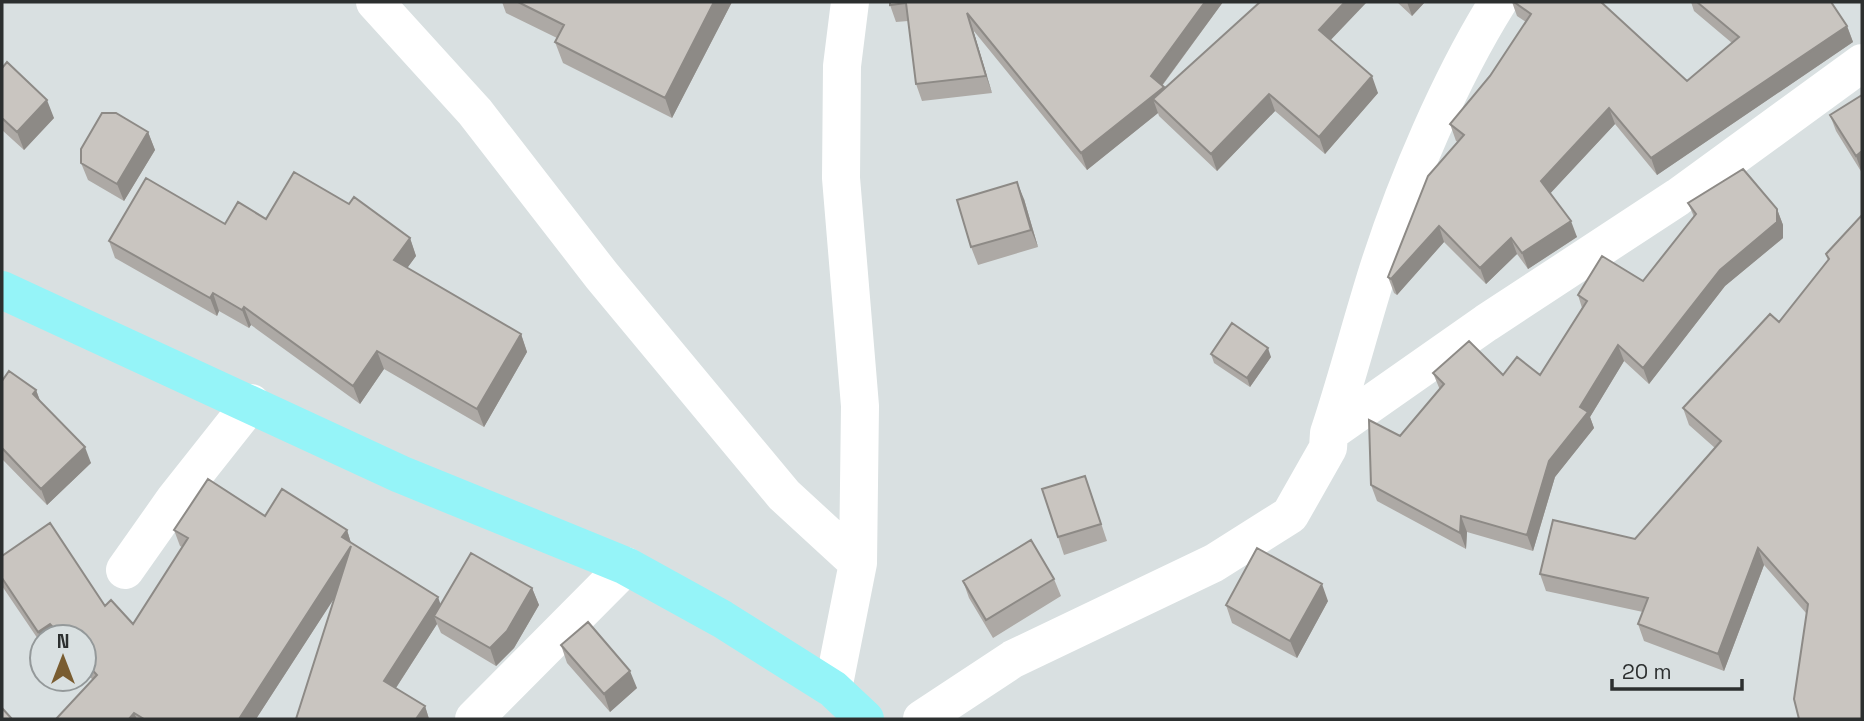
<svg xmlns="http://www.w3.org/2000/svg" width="1864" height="721" viewBox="0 0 1864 721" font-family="'Space Grotesk',sans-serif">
	<rect width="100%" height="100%" fill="#d9e0e1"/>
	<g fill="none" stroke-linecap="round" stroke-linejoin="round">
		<path stroke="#fff" stroke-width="38" d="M375,2L475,112L602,276L784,495L858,563
			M1329,433L1486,323L1678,197L1862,63
			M125,570L175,499L251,403
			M833,689L858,563L860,406L841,178L842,66L850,2
			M474,719L626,566
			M922,719L1013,659L1214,563L1290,515L1328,448L1329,433C1347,379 1361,324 1378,270C1406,182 1450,79 1498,2"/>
		<path stroke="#95f4f8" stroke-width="38" d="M2,290L400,474L626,566L722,619L833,689L865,719"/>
	</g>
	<path fill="#ada9a5" d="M502,2H732L672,118L563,63L555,42L557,38L506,13Z
		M890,2H1223L1162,86L1164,89L1331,40L1378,93L1325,154L1275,111L1217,171L1159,116L1158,113L1087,170L973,30L992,93L922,101L916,84L908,21L896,22L890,5Z
		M1397,2H1425L1412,16Z
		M1512,2H1601L1687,81L1732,43L1694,11L1691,2H1831L1847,26L1853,42L1657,175L1615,124L1550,193L1577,237L1528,269L1517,254L1486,284L1444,242L1397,295L1394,293L1388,277L1458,142L1456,141L1450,124L1490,76L1526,22L1517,16Z
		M2,68L54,118L24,150L2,130Z
		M1862,95V173L1836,131L1830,115Z
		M148,132L155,150L124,201L88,180L81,163Z
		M1024,199L1038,247L978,265L971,247Z
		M1688,203L1777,209L1783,225V238L1725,286L1649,384L1624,361L1590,417L1594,428L1555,477L1533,551L1467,532L1466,549L1377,501L1371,485L1400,436L1440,390L1433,373L1540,375L1582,308L1578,295L1643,281L1694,217Z
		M1862,215L1806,613L1764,565L1724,671L1644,641L1638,624L1643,612L1546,591L1540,574L1635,539L1715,448L1689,425L1683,408L1779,322L1828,260L1826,254Z
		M266,219L410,238L416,256L407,268L521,334L527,352L484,427L384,369L360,404L251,325L249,328L219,311L217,316L115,258L109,241Z
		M1211,354L1271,357L1250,387L1214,363Z
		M2,381L36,390L40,401L91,463L47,505L2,459V460Z
		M1091,493L1107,541L1064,555L1058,537Z
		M265,516L347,530L351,543L440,605L532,588L539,605L514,648L496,666L441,633L437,624L396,688L425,706L429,719H296L335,597L256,719H56L93,680L84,671V637H42V645L2,586V556L105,606L133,624L182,547L180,546L174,530Z
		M1054,579L1061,596L993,638L969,598L963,581Z
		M1328,601L1297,658L1232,623L1226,605Z
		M561,645L637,688L610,712L567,663Z"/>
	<path fill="#8d8a86" d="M714,2H732L672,118L665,98Z
		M1205,2H1223L1157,92L1164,87L1170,104L1153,99L1158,113L1087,170L1081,153L1151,76Z
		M1345,2H1367L1325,46L1319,30Z
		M1407,2H1425L1412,16Z
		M967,13L973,30L992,93L986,76Z
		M1847,26L1853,42L1657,175L1651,158Z
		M1372,76L1378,93L1325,154L1319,137Z
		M1269,94L1275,111L1217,171L1211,154Z
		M47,100L54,118L24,150L17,132Z
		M1609,108L1615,124L1547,197L1541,181Z
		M148,132L155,150L124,201L117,184Z
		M1862,151V173L1856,156Z
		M1017,182L1024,199L1038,247L1031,230Z
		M1777,209L1783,225V238L1725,286L1649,384L1643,368L1720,270Z
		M1571,221L1577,237L1528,269L1522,253Z
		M1439,226L1444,242L1397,295L1391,279Z
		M410,238L416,256L400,278L394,260Z
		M1511,238L1517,254L1486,284L1480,268Z
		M213,293L219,311L217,316L210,298Z
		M244,307L251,325L249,328L242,310Z
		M521,334L527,352L484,427L477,409Z
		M1618,345L1624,361L1590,417L1594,428L1555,477L1533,551L1527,535L1549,461L1580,407Z
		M1268,348L1271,357L1250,387L1247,378Z
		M377,351L384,369L360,404L353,386Z
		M36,390L42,406L33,394Z
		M85,447L91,463L47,505L41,489Z
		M1461,516L1467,532L1466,549L1460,533Z
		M347,530L357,563L256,719H239Z
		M1758,548L1764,565L1724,671L1718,654Z
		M1322,584L1328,601L1297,658L1290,641Z
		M532,588L539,605L514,648L496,666L490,648Z
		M438,597L444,614L434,616L437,624L390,697L384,681Z
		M50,624L55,637H42V642L38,632Z
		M630,671L637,688L610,712L604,694Z
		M425,706L429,719H416Z
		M134,713L137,719H129Z"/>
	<path fill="#c9c5c0" stroke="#8d8a86" stroke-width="2" d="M518,2H714L665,98L555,42L564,25Z
		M890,2H1205L1151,76L1164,87L1081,153L967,13L986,76L916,84L906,3L890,5Z
		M1260,2H1345L1319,30L1372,76L1319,137L1269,94L1211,154L1153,99Z
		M1514,2H1601L1687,81L1739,37L1697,2H1831L1847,26L1651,158L1609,108L1541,181L1571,221L1522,253L1511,238L1480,268L1439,226L1391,279L1388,277L1428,176L1464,135L1450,124L1490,76L1531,14Z
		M7,62L47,100L17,132L2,118V68Z
		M1862,95V151L1856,156L1830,115Z
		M102,113H116L148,132L117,184L81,163V149Z
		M1743,169L1777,209V222L1720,270L1643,368L1618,345L1580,407L1588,412L1549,461L1527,535L1461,516L1460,533L1371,485L1369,420L1400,436L1444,384L1433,373L1469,341L1503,375L1517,357L1540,375L1587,301L1578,295L1602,256L1643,281L1696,214L1688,203Z
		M294,172L349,204L354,197L410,238L394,260L521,334L477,409L377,351L353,386L244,307L242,310L213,293L210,298L109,241L146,178L225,224L238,202L266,219Z
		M1017,182L1031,230L971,247L957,200Z
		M1862,215V719H1799L1794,699L1808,604L1758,548L1718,654L1638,624L1648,598L1540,574L1553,520L1635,539L1721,441L1683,408L1770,314L1779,322L1829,259L1826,254Z
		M1232,323L1268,348L1247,378L1211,354Z
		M9,371L36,390L33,394L85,447L41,489L2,448V381Z
		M1085,476L1101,524L1058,537L1042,489Z
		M208,479L265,516L282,489L347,530L342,537L438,597L384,681L425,706L416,719H296L351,546L239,719H144L134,713L129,719H56L97,675L84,661V637H62L50,624L38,632L2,578V556L50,523L105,606L111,600L133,624L188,538L174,530Z
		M1031,540L1054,579L986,620L963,581Z
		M1257,548L1322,584L1290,641L1226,605Z
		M471,553L532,588L507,631L490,648L434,616Z
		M588,622L630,671L604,694L561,645Z
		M2,708L12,719H2Z"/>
	<rect width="1864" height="721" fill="none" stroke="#2c2f2f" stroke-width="7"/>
	<g transform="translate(63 658)"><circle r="33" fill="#d9e0e1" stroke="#94999a" stroke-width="2"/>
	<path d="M0-5L12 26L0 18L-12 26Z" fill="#795c30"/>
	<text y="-10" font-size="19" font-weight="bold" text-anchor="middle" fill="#2c2f2f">N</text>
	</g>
	<path d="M1612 679v10h130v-10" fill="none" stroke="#2c2f2f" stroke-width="3.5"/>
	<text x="1622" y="679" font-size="21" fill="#2c2f2f" stroke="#d9e0e1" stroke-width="5" paint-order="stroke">20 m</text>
</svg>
